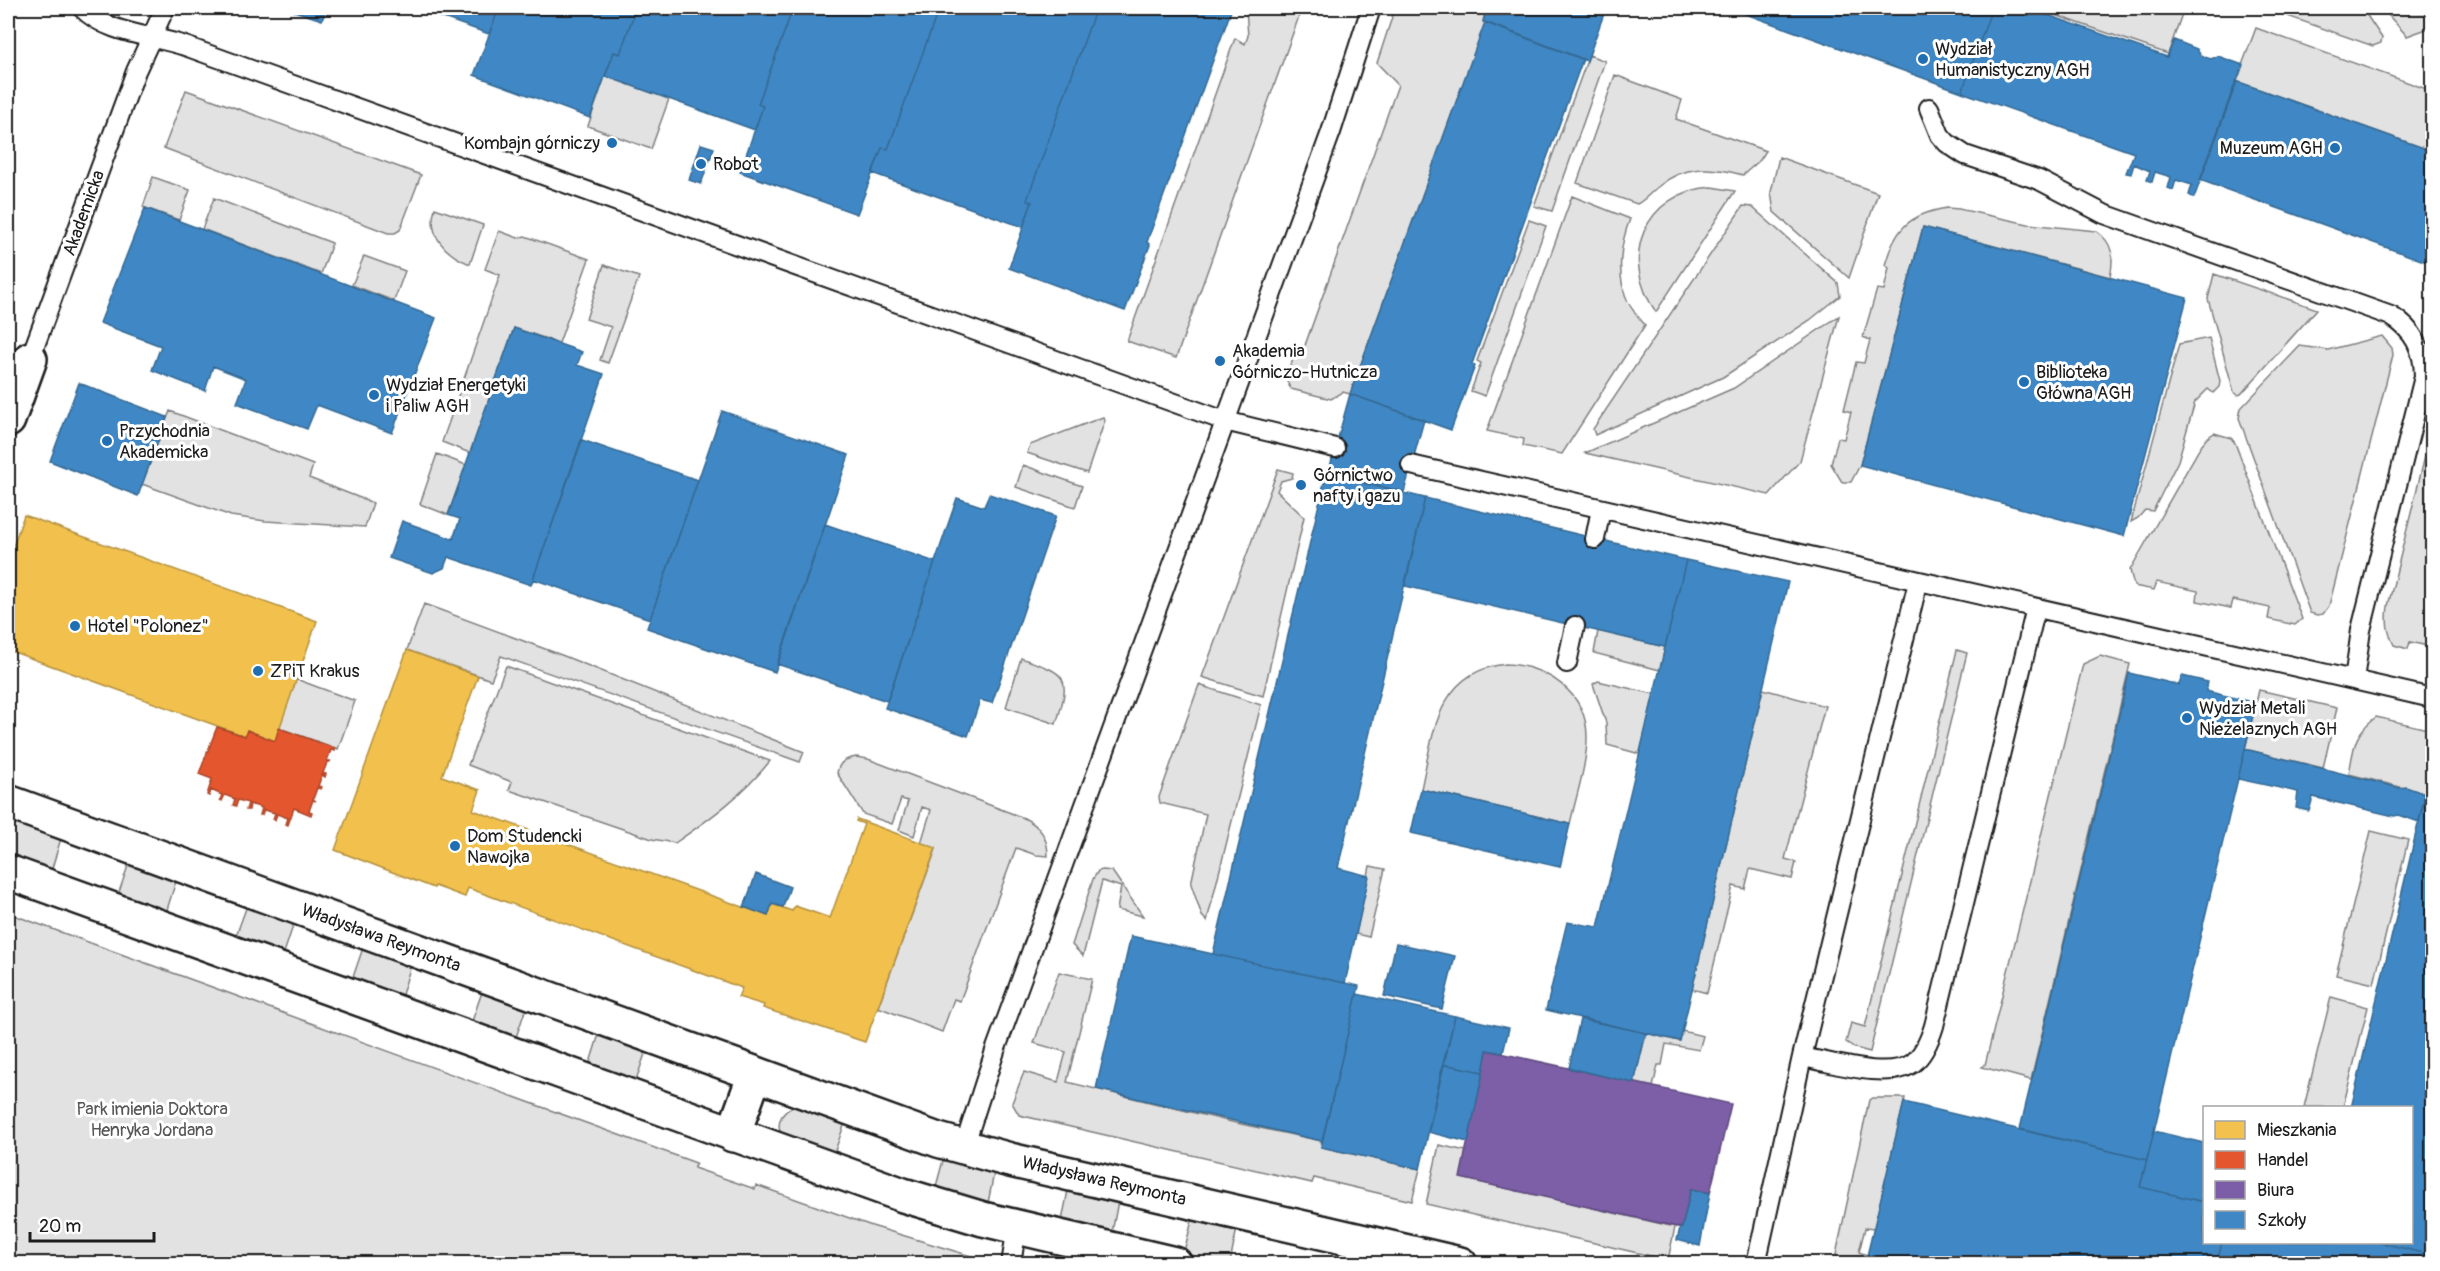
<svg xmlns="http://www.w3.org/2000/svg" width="2440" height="1271" viewBox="0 0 2440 1271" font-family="Pangolin,sans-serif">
	<rect width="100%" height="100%" fill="#fff"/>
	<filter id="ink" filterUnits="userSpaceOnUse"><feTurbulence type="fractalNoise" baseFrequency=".0167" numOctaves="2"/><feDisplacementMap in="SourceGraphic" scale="12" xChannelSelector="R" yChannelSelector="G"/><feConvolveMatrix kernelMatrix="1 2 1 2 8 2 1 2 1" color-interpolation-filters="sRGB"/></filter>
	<g filter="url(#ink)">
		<path fill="#e2e2e2" stroke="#7f7f7f" stroke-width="1.5" d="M1246,8H1302L1176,358L1127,341L1235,38L1245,44L1248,36Z
			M1395,8H1467L1485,13L1483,21L1485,23L1350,394L1343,392L1331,399L1291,389L1286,380L1296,350L1304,348L1398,85L1377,63Z
			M2035,8H2184L2168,54Z
			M2265,8H2362L2382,38L2381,43L2373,46Z
			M2382,8H2432V27L2407,36Z
			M2256,28L2432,91V151L2236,81Z
			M1589,55L1605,61L1552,211L1534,206Z
			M1615,75L1682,100L1676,119L1766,151L1760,160L1743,175C1712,166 1684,165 1659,186C1651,192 1645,200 1637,204L1577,183Z
			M605,76L669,99L651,149L588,126Z
			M186,90L421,175L400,230L395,233H388L164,148Z
			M1779,157L1878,193L1849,278L1774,212L1771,192Z
			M153,177L190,190L179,220L143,207Z
			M1712,187L1735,191L1656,312C1618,258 1644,192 1712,187Z
			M1572,196L1630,219C1620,244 1616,276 1628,302C1632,310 1639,318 1645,325L1562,454L1523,446L1524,439L1487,431Z
			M214,198L332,243L321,274L202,229Z
			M1743,206L1752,207L1838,283L1840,296L1810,320L1723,377L1595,435L1593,429Z
			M435,208L483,225L470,264C445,254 427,235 435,208Z
			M1947,208L1959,209L2028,224L2096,231C2114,243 2114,258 2110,277L1923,227L1860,465L1851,482H1842L1831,464L1838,438L1844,439L1851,412L1844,410L1856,362L1864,363L1870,340L1863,337L1877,289L1884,290L1889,268L1885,265C1895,229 1909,214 1947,208Z
			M1529,220L1546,226L1485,396L1471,391L1481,363L1477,361Z
			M499,231L518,238L525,236L589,259L559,343L514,328L470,453L442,442L500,275L485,269Z
			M364,256L405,271L394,301L352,285Z
			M604,265L639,277L608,363L600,360L611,327L586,319Z
			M2214,274L2317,309L2241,394L2238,395L2234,392L2208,299Z
			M1839,316L1800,461L1769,495L1585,453L1734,388Z
			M2382,336L2392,348L2393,355L2329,606L2323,614L2317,615L2310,613L2239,418L2241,408L2300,346L2328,350Z
			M2209,338L2220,381L2219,387L2213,393L2208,389L2195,402L2178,461L2153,511L2145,510L2138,518L2131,522L2179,344Z
			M170,411L313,465L309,478L373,503L365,527L265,521L231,516L142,484Z
			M1103,417L1105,420L1087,473L1027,453L1030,445Z
			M2432,428V647L2410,642L2408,649L2394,645C2387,631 2386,622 2388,606Z
			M2214,433L2231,438L2235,443L2302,619L2295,625L2268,619L2270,608L2233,600L2231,608L2197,601L2198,591L2157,582L2154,590L2134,586L2130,570L2202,444L2207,438Z
			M437,454L466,465L448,515L420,504Z
			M1023,465L1082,486L1075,507L1016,487Z
			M1278,469L1293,473L1292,478L1281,481L1277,491L1304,517L1263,696L1202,677Z
			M424,604L564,656L804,752L800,762L501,656L491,680L407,650Z
			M1598,631L1665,647L1660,670L1594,653Z
			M1957,650L1967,653L1870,1052L1855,1048L1846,1042L1851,1023L1865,1027Z
			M2100,656L2130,664L2031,1080L1982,1067L1985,1065L2083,664Z
			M1021,658C1067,674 1072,675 1056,724L1006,707Z
			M1506,664C1546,666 1587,692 1587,737C1587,765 1576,796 1570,824L1421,789C1433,735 1437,671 1506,664Z
			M506,666L770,761C743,795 711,818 675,843L652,839L509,790L512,782L468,765Z
			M296,679L355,701L338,749L279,728Z
			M1598,681L1654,694L1640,754L1607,745L1606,723L1593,684Z
			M1199,685L1261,705L1207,921L1202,916L1191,884L1206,814L1160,803L1159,797Z
			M1763,689L1825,706L1785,859L1796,862L1792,879L1750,869L1745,889L1733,886L1707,993L1692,989Z
			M2259,690L2337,708L2323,768L2245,749Z
			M2376,717L2432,730V765L2426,792H2420L2349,774C2354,748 2353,734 2376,717Z
			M856,757L868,759L1024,818C1040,826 1048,837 1048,856L1036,855L1016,848L960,1001L954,999L942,1032L878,1007L936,849L921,843L931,810L922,807L914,836L899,830L908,801L901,799L892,824L863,814L837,773C839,762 845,759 856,757Z
			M10,817L62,835L50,875L8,859V823Z
			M2371,831L2408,840L2374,984L2336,975Z
			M130,860L177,878L165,916L117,898Z
			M1370,866L1385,869L1369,937L1356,934Z
			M1103,870L1112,871L1143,916L1117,910L1121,887L1102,881L1083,956L1072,945L1093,879L1098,871Z
			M248,903L295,920L282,959L234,941Z
			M8,913L696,1163L694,1168L755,1189L756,1185L872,1226L994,1263H8Z
			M364,945L412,962L400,1001L351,983Z
			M1059,972L1092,979L1067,1082L1236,1123L1322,1141L1321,1147L1420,1169L1412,1201L1314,1178L1312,1183L1019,1115L1012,1103L1024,1072L1058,1082L1066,1052L1034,1043Z
			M483,989L527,1005L514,1043L470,1027Z
			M2331,997L2368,1007L2343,1107H2304Z
			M600,1031L647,1048L634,1086L588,1069Z
			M1682,1031L1703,1036L1699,1050L1666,1044L1662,1065H1658L1653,1087L1634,1083L1646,1033L1679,1041Z
			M1872,1098H1905L1874,1229L1865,1228L1859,1252L1867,1255L1865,1263L1834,1264L1869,1100Z
			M802,1104L846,1120L832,1159L783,1138C773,1120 784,1108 802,1104Z
			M1439,1145L1466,1151L1461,1178L1675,1227L1668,1260L1426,1204Z
			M945,1153L995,1168L987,1208L934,1194Z
			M1069,1185L1119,1196L1111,1238L1061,1226Z
			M1194,1213L1238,1223L1230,1263H1221L1183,1255Z"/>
		<path fill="#f2c14e" stroke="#b2903f" stroke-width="1.5" d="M24,515L317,621L275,741L247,730L245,736L8,650L10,643L8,642V561Z
			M407,650L478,676L442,776L480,790L473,810L768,916L772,904L792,911L795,906L830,918L864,824L856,821L857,819L936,848L865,1042L763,1008L764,1005L738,997L742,988L468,888L465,897L435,886L434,888L335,850Z"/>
		<path fill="#e4572e" stroke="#a84529" stroke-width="1.5" d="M217,727L245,736L247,730L275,741L279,728L335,748V751L331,750L327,761H331L327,763L323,773L326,774L325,777L322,775L318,786L322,787L321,789L317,788L313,799L316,801L313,800L309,811L312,812L311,815L294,808L288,825L286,824L288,818L277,814L275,820L273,819L275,813L264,810L262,815H260L262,808L250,804L249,810H246L248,803L238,800L236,806L233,805L235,799L225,795L222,801L220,800L222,795L211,790L209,796L207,795L212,779L199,774Z"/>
		<path fill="#7b5ea7" stroke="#5e4a7d" stroke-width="1.5" d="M1487,1050L1731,1104L1710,1193L1691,1189L1682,1228L1460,1178Z"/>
		<path fill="#3f88c5" stroke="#346892" stroke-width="1.5" d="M285,8H327L322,20Z
			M415,8H491L498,11L489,34Z
			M490,8H636L620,54L614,52L590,118L474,75L498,11Z
			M636,8H793L758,104L763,106L755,130L605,76L614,52L620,54Z
			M793,8H939L888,149L882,148L857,214L740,172L763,106L758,104Z
			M939,8H1096L1027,200L1032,202L1023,227L872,173L882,148L888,149Z
			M1096,8H1232L1147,242L1150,245L1125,311L1009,268L1032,202L1027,200Z
			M1487,8H1606L1587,61L1483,22Z
			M1729,8H1992L1962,92Z
			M1992,8H2028L2167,57L2174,40L2197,49L2201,56L2211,59L2218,56L2243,65L2194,198L2189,195L2192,185L2176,180L2173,190L2168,188L2171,177L2155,172L2152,182L2147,180L2150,171L2134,164L2131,174L2126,173L2134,153L1962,92Z
			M1485,22L1583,59L1472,364L1475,366L1451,430L1350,394Z
			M2236,81L2432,151V264L2200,180Z
			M701,144L714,148L701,184L689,180Z
			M145,208L436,318L392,433L317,405L307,429L237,403L246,379L213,366L205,391L152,370L161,346L100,323Z
			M1923,227L2187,298L2124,536L1860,465Z
			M514,328L582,352L577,365L604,374L531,585L448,557L444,568L433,573L389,558L402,521L453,539L460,519L448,515Z
			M79,383L167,417L138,496L50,461Z
			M1350,394L1424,420L1404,492L1328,474Z
			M722,411L849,455L775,672L647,628Z
			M582,440L698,480L650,619L533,579Z
			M1326,474L1425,498L1338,868L1369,876L1345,983L1213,954Z
			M989,494L1056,516L992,703L980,700L968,736L885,708L957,498L984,507Z
			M1425,498L1686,560L1665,647L1405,586Z
			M825,524L935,562L887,701L777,664Z
			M1686,560L1788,582L1680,1041L1546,1010L1567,922L1598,927Z
			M2129,673L2179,685L2182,676L2208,682L2206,691L2256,703L2147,1160L2020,1129Z
			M2245,749L2400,788L2406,787L2420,792H2426L2419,822L2399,815L2394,816L2313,797L2309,811L2296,808L2298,792L2238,779Z
			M2432,765V1255L2377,1242H2412V1108H2351Z
			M1421,789L1570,824L1560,867L1411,833Z
			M756,874L790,887L783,907L772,904L768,916L744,907Z
			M1131,936L1359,986L1322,1141L1096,1089Z
			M1396,943L1455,956L1442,1009L1384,996Z
			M1357,994L1455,1016L1420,1169L1321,1147Z
			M1455,1016L1509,1028L1503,1053L1487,1050L1483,1072L1443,1064Z
			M1580,1019L1646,1033L1634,1083L1569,1068Z
			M1443,1064L1483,1072L1468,1142L1428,1132Z
			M1904,1102L2147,1160L2140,1187L2204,1202V1242H2222L2217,1264H1865Z
			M2154,1131L2204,1143V1202L2140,1187Z
			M1691,1189L1710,1193L1700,1246L1677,1240L1680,1228H1682Z
			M2222,1242H2377L2432,1255V1264H2217Z"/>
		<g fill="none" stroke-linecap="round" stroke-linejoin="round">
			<defs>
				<path id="lane" d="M82,8C107,34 152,35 185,46L1225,421L1335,448
					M1929,108L1940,135L1947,143L1965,155L2039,180L2104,214L2391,316C2414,330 2424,350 2424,377L2361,630L2354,680
					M30,359L136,71L165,8
					M1411,465L2432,698
					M1595,539L1601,509
					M1567,663L1575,626
					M1802,1057C1831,1062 1889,1081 1913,1063C1924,1054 1930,1039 1934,1026L2036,608
					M964,1147L995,1051L1331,132L1371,8
					M1011,1264L1017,1227
					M1756,1264L1802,1057L1918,582"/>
				<path id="street" d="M8,420L30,359
					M8,802L938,1140L1010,1160L1460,1264
					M8,872L903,1195L983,1219L1175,1264
					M733,1135L755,1074"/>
			</defs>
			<use href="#lane" stroke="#1c1c1c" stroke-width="22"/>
			<use href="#street" stroke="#1c1c1c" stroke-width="38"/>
			<use href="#lane" stroke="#fff" stroke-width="18"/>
			<use href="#street" stroke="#fff" stroke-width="33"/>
		</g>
	</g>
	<g fill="#1f6fb2" stroke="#fff" stroke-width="2">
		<circle cx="1923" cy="59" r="6"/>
		<circle cx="612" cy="143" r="6"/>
		<circle cx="2335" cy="148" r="6"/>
		<circle cx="701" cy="164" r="6"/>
		<circle cx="1220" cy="361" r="6"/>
		<circle cx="2024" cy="382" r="6"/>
		<circle cx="374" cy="395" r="6"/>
		<circle cx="107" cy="441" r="6"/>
		<circle cx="1301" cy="485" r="6"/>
		<circle cx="75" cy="626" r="6"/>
		<circle cx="258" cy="671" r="6"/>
		<circle cx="2187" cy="718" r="6"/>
		<circle cx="455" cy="846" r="6"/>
	</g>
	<g text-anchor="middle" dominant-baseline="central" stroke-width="6" stroke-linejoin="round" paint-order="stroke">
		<g font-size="18" fill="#1c1c1c" stroke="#fff" text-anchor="start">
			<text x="1935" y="49">Wydział<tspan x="1935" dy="21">Humanistyczny AGH</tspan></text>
			<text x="600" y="143" text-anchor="end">Kombajn górniczy</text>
			<text x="2323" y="148" text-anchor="end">Muzeum AGH</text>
			<text x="713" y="164">Robot</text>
			<text x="1232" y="351">Akademia<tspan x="1232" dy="21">Górniczo-Hutnicza</tspan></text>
			<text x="2036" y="372">Biblioteka<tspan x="2036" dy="21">Główna AGH</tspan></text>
			<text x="386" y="385">Wydział Energetyki<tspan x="386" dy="21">i Paliw AGH</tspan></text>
			<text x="119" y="431">Przychodnia<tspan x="119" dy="21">Akademicka</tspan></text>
			<text x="1313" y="475">Górnictwo<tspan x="1313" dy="21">nafty i gazu</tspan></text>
			<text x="87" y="626">Hotel "Polonez"</text>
			<text x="270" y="671">ZPiT Krakus</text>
			<text x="2199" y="708">Wydział Metali<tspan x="2199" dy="21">Nieżelaznych AGH</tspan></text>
			<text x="467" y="836">Dom Studencki<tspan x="467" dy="21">Nawojka</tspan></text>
		</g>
		<g font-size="18" fill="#1c1c1c" stroke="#fff">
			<text transform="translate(84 213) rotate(-70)">Akademicka</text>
			<text transform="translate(381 938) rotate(20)">Władysława Reymonta</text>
			<text transform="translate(1104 1181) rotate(13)">Władysława Reymonta</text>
		</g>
		<g font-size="18" fill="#575757" stroke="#fff">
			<text x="152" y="1109">Park imienia Doktora<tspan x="152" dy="21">Henryka Jordana</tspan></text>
		</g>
	</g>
	<rect width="2440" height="1271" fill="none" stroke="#fff" stroke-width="30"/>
	<rect x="15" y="15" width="2410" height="1241" fill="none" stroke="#1c1c1c" stroke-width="2" filter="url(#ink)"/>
	<rect x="2203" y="1106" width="210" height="138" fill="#ffffff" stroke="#a4a4a4" stroke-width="1.5"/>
	<rect x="2215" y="1121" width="30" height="18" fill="#f2c14e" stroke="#a4a4a4" stroke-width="1.5"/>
	<text x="2257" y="1136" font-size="18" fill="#1c1c1c">Mieszkania</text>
	<rect x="2215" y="1151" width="30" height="18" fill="#e4572e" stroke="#a4a4a4" stroke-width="1.5"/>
	<text x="2257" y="1166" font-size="18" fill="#1c1c1c">Handel</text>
	<rect x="2215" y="1181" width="30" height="18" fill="#7b5ea7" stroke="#a4a4a4" stroke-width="1.5"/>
	<text x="2257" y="1196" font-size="18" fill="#1c1c1c">Biura</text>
	<rect x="2215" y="1211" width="30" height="18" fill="#3f88c5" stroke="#a4a4a4" stroke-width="1.5"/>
	<text x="2257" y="1226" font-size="18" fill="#1c1c1c">Szkoły</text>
	<path d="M30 1232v9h124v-9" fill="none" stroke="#1c1c1c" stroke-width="3"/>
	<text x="39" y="1232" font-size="18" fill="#1c1c1c" stroke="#ffffff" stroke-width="4.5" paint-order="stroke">20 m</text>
</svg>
